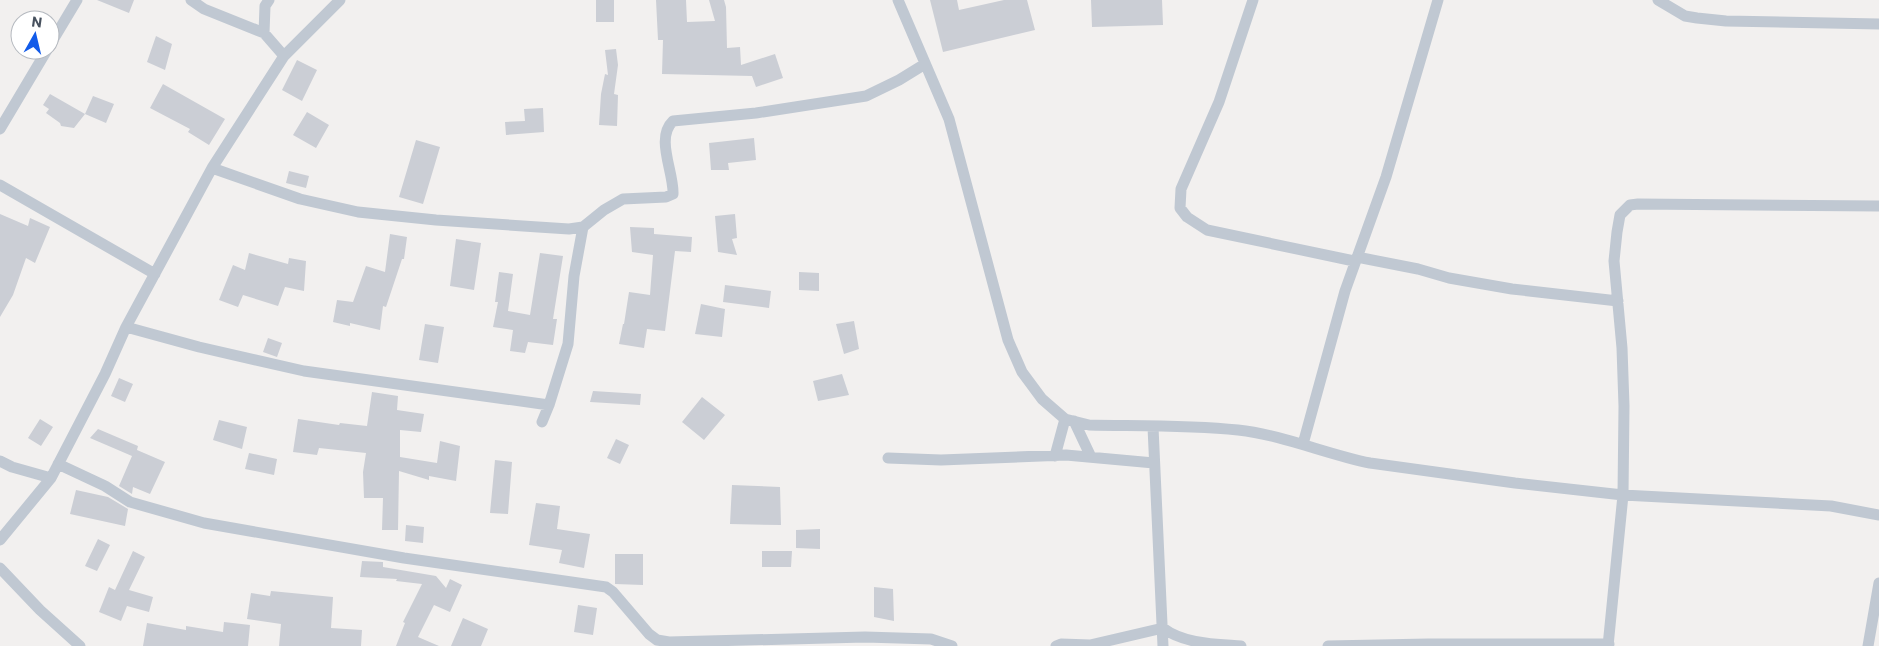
<svg xmlns="http://www.w3.org/2000/svg" width="1879" height="646" viewBox="0 0 1879 646" font-family="Commissioner,sans-serif">
	<rect width="100%" height="100%" fill="#f2f0ef"/>
	<path fill="#cbced5" d="M97,0H134L129,13Z
		M596,0H614V22H596Z
		M656,0H686L687,22L715,21L709,0H724L726,7L727,48L740,47L741,65L775,54L783,78L756,87L752,76L662,74L663,40H658Z
		M930,0H957L959,10L1004,0H1027L1035,30L943,52Z
		M1091,0H1162L1163,25L1092,27Z
		M156,36L172,44L165,70L147,62Z
		M616,49L618,65L614,94L618,95L617,126L599,125L601,94L605,74L608,75L605,50Z
		M297,60L317,70L302,101L282,90Z
		M163,84L225,119L209,145L188,132L190,129L150,108Z
		M50,94L85,114L74,128L61,126L60,123L46,113L49,109L43,105Z
		M93,96L114,104L106,123L85,114Z
		M543,108L544,132L506,135L505,122L525,121L524,109Z
		M307,112L329,125L316,148L293,135Z
		M754,138L756,160L728,163L729,170H711L709,143Z
		M416,140L440,147L423,204L399,197Z
		M289,171L309,176L306,188L286,183Z
		M0,214L28,226L30,218L50,227L35,263L26,258L13,295L0,317Z
		M735,214L737,238L732,239L737,255L718,252L715,216Z
		M630,227L654,228V234L692,237L691,252L675,251L665,331L647,329L644,348L619,344L623,324H624L629,292L650,295L653,255L632,252Z
		M390,234L407,237L404,259H402L386,307L383,306L380,330L350,323V326L333,322L337,300L353,302L366,266L385,272Z
		M456,239L481,243L474,290L450,286Z
		M249,253L288,264L289,258L306,261L304,291L285,287L278,306L243,295L238,307L219,300L233,265L245,270Z
		M540,253L563,256L553,319H557L553,345L528,342L525,353L510,351L513,330L493,327L498,302H495L499,272L513,274L508,311L530,315Z
		M799,272L819,273V291L799,290Z
		M725,285L771,291L769,308L723,302Z
		M701,304L725,309L722,337L695,334Z
		M854,321L859,349L844,354L836,324Z
		M425,324L444,327L438,363L419,360Z
		M268,338L282,343L277,357L263,352Z
		M842,374L849,395L818,401L813,381Z
		M119,378L133,384L125,402L111,396Z
		M593,391L641,394L640,405L590,402Z
		M372,392L398,396L397,410L424,414L421,432L400,430V457L437,463L440,441L460,446L456,481L429,476V480L399,471L398,530H382L383,498H364L363,472L366,453L319,448L317,455L293,452L298,419L339,425L340,423L367,426Z
		M702,397L725,415L704,440L682,422Z
		M40,419L53,427L41,446L28,438Z
		M219,420L247,427L242,449L213,440Z
		M98,429L138,446L137,450L165,462L150,494L133,487L132,494L119,486L132,456L90,438Z
		M616,439L629,445L620,464L607,458Z
		M249,453L277,459L274,475L245,469Z
		M495,460L512,462L508,514L490,513Z
		M732,485L780,487L781,525L730,524Z
		M76,490L108,497L128,509L125,526L70,514Z
		M536,503L560,506L557,529L590,534L584,568L559,563L562,550L529,545Z
		M406,525L424,527L423,543L405,541Z
		M820,529V549L796,548V530Z
		M98,539L110,545L97,571L85,566Z
		M133,551L145,557L129,590L153,597L149,612L127,606L121,621L99,612L109,587L115,590Z
		M762,551H792L791,567H762Z
		M615,554H643V585L615,584Z
		M362,561L383,562V567L436,576L446,588L450,579L462,585L450,612L434,605L418,637L439,646H396L405,623L403,622L422,584L396,581L397,579L360,577Z
		M874,587L893,589L894,621L874,617Z
		M271,591L333,597L331,628L362,630L361,646H279L281,624L247,619L251,593L270,596Z
		M578,605L597,608L593,635L574,632Z
		M463,618L488,629L481,646H451Z
		M224,622L250,625L248,646H143L147,623L186,630V626L223,632Z"/>
	<g fill="none" stroke-linecap="round" stroke-linejoin="round">
		<path stroke="#c0c8d2" stroke-width="11" d="M191,0L204,9L264,33L284,56
			M898,0L949,119L1008,340L1022,372L1042,399L1065,419L1089,425C1138,426 1189,425 1238,430C1283,435 1326,454 1370,463L1515,483L1623,495L1831,506L1879,515
			M1253,0L1219,102L1181,189L1180,208L1187,217L1207,230L1354,261
			M1658,0L1685,16L1697,18L1726,21L1879,24
			M264,33L265,6L269,0
			M50,45L77,0
			M0,129L47,50
			M212,168L300,199L358,212L436,220L538,227L569,229L583,227L604,210L623,199L666,197L673,194C674,172 655,138 673,121L756,113L866,96L899,80L925,64
			M0,185L155,274
			M1357,257L1418,269L1449,278L1512,289L1618,301
			M126,327L199,347L304,371L549,405
			M1074,421L1091,457
			M542,422L549,405L568,344L574,276L583,227
			M1153,427L1163,646
			M1303,444L1345,291L1386,177L1438,0
			M1055,456L1065,419
			M888,458L941,460L1066,455L1154,463
			M0,461L12,467L51,478
			M58,464L105,486L130,502L204,523L404,558L606,587L613,592L649,634L657,640L669,642L865,637L931,639L952,646
			M0,540L51,478L105,374L126,327L212,168L284,56L340,0
			M0,568L40,610L80,646
			M1056,646L1061,644L1090,645L1163,628C1184,644 1216,644 1241,646
			M1328,646L1428,644H1609
			M1608,646L1623,495L1624,406L1622,348L1614,261L1617,232L1620,215L1630,205L1638,204L1879,206
			M1868,646L1879,583"/>
	</g>
	<g transform="translate(35 35) rotate(8)"><circle r="24" fill="#ffffff" stroke="#b5b9bf"/>
	<path d="M0-4L9 19L0 12L-9 19Z" fill="#125be9"/>
	<text y="-8" font-size="14" font-weight="bold" text-anchor="middle" fill="#47515e">N</text>
	</g>
</svg>
